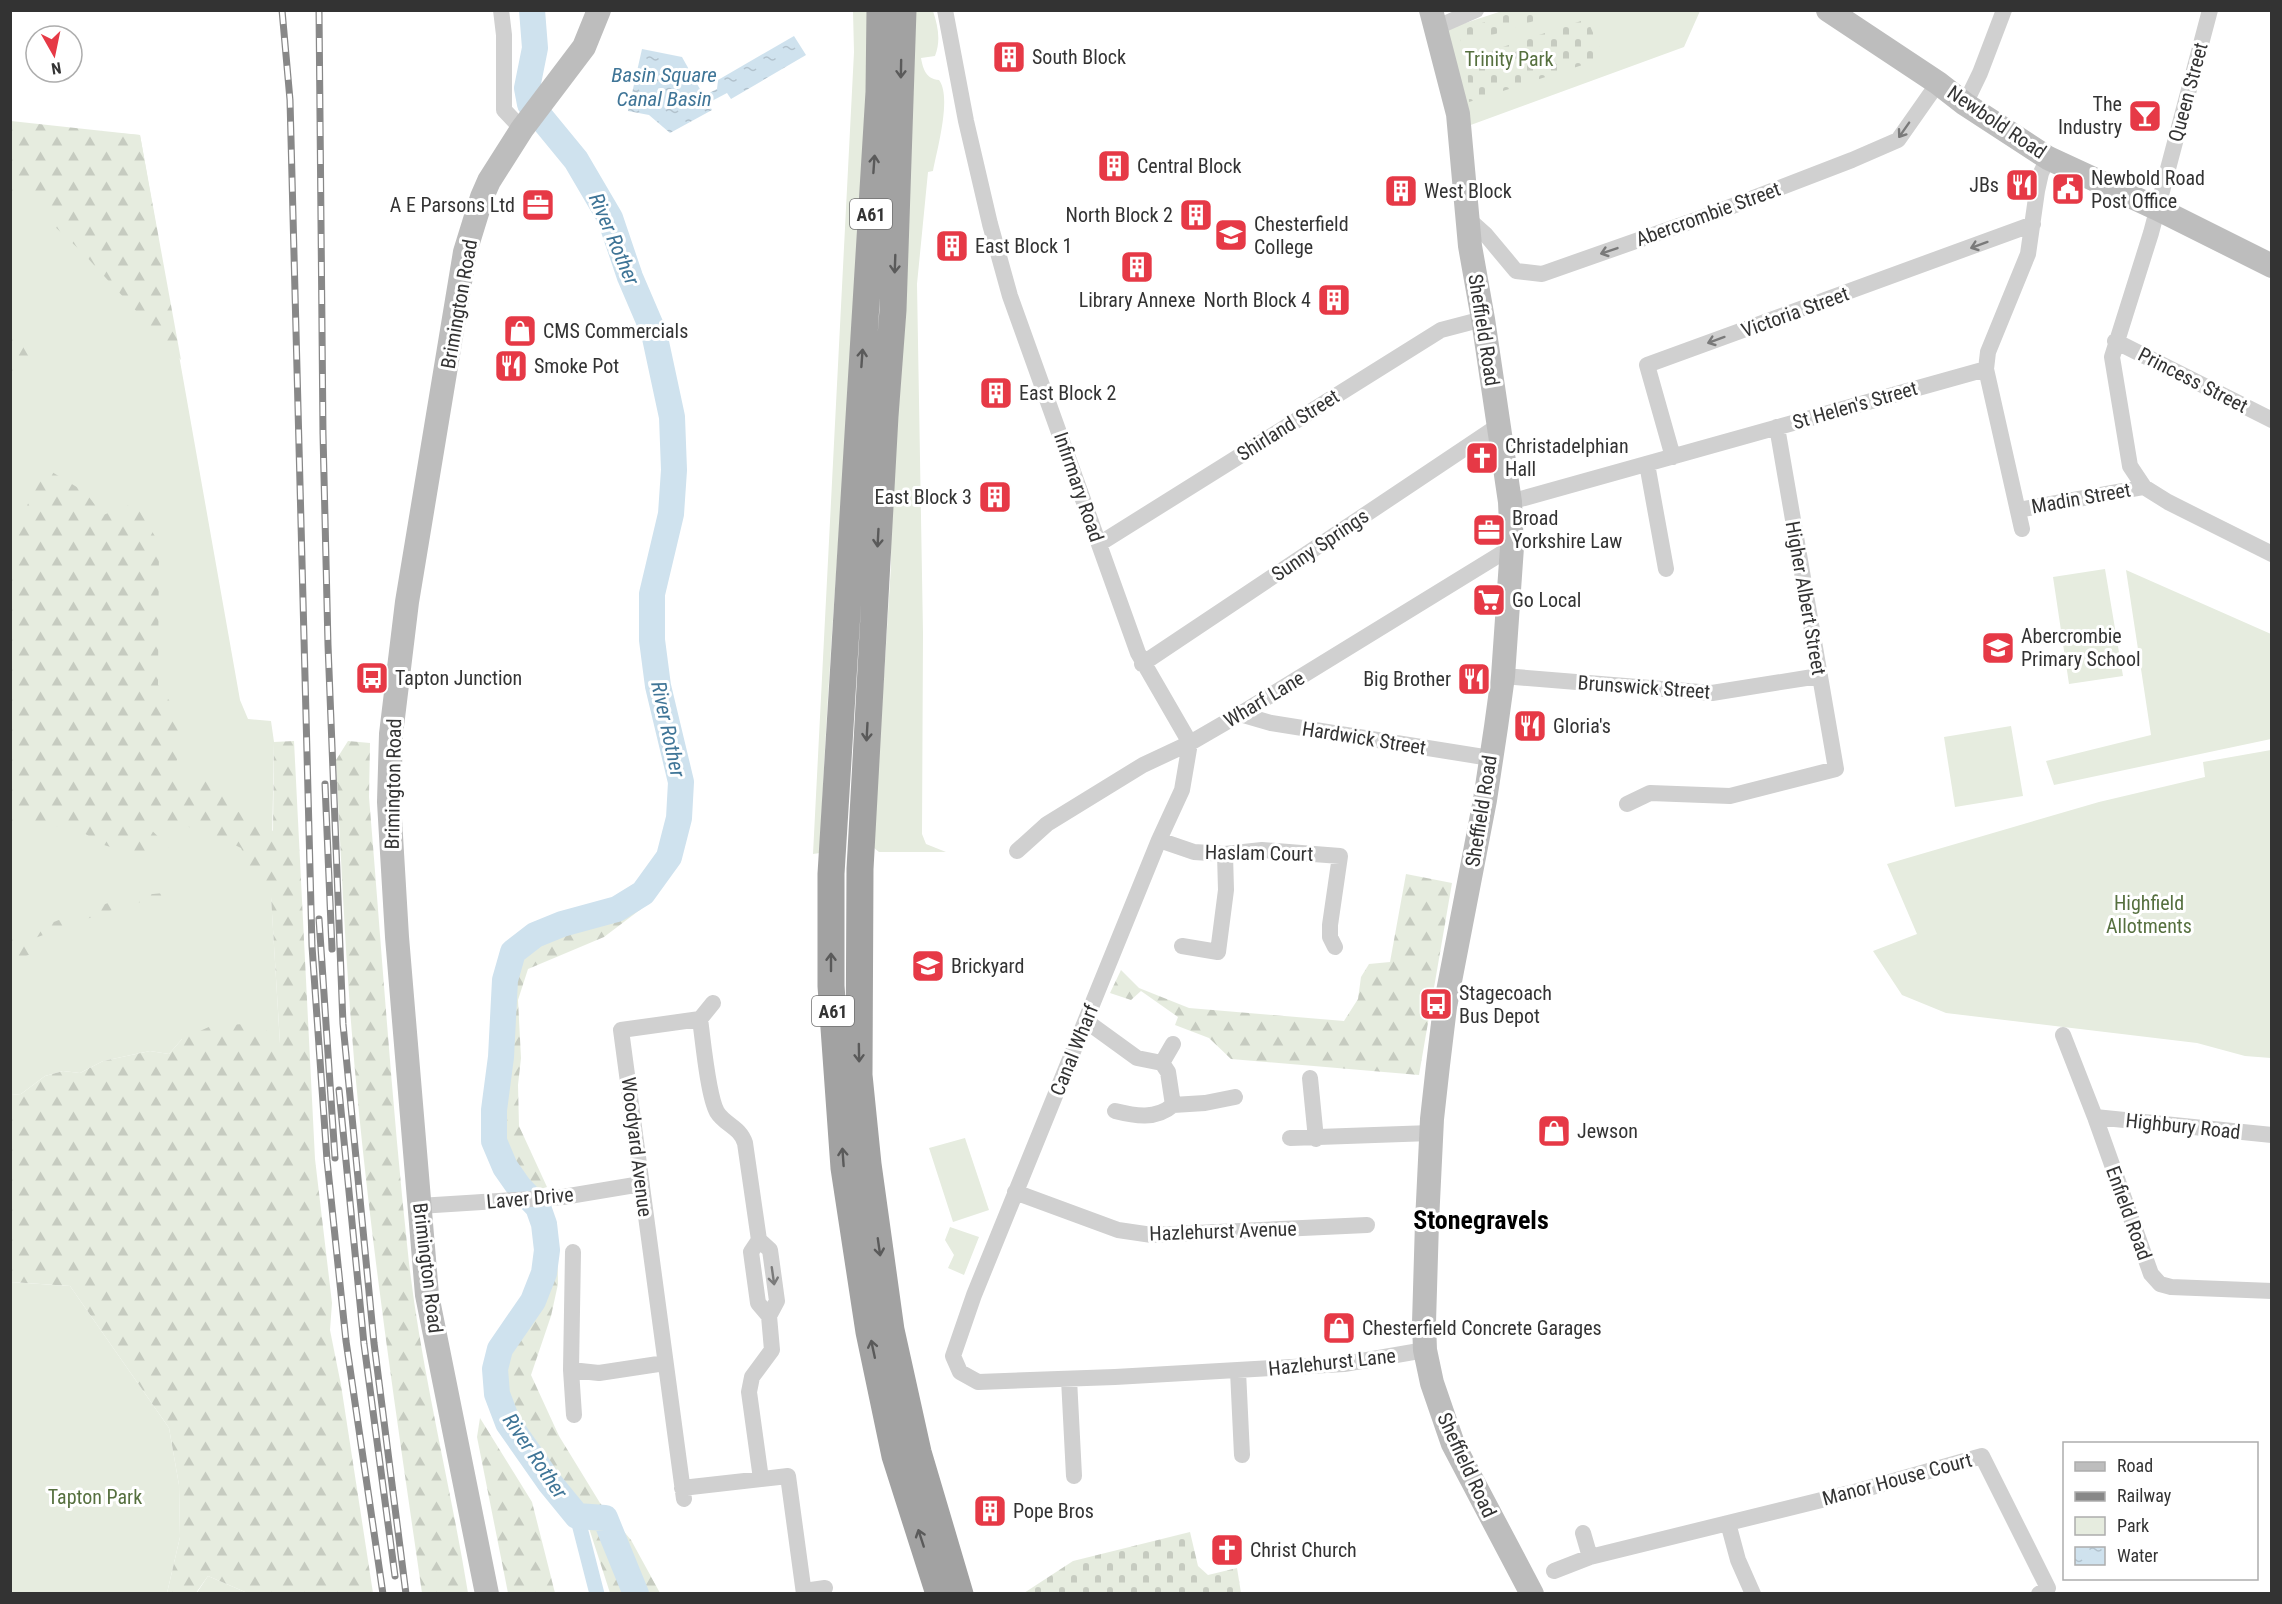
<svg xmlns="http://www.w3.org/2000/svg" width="2282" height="1604" viewBox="0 0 2282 1604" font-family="'Roboto Condensed',sans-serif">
	<defs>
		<pattern id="forest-firs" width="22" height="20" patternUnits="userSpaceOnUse" patternTransform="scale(1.5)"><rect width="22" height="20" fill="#e6ecdf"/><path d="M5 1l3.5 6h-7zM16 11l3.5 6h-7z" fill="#c6cbc0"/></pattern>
		<pattern id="cemetery-stones" width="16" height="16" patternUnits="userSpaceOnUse" patternTransform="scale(1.5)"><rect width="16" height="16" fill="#e6ecdf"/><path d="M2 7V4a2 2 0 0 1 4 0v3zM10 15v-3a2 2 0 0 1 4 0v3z" fill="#c6cbc0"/></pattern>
		<pattern id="water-ripples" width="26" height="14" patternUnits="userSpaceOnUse" patternTransform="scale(1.5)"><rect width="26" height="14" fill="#cfe2ee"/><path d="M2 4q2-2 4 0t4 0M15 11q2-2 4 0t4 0" fill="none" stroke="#b2c2cd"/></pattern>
	</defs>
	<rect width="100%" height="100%" fill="#fff"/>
	<path fill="#e6ecdf" d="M853,11H872C869,71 868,131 864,192C849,412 829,632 820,853L813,854L854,52Z
		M913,11H933C938,26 941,41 935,56L921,58C923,69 926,79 939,80C952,97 937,150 933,171L928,172L917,284L923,633L922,834L926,844L946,852H879L868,843L884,676L891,566V447Z
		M1502,11H1700L1684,47L1468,126L1447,29Z
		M10,124L140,135L240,700L248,719L271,721L274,742L271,896L280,1044L182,1039L169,1054L150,1051L103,1061L80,1073L63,1071L45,1076L21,1094L11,1095Z
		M2105,569L2123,676L2069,684L2053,577Z
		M2126,570L2271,634V739L2054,785L2046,761L2151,735Z
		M2011,726L2023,796L1955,807L1944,737Z
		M2271,750V1058L2245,1056L2197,1043L1946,1013L1902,995L1873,951L1917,934L1887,864L2099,802L2205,777L2203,762Z
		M965,1138L989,1210L953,1222L929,1148Z
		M950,1227L979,1237L964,1275L948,1268L954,1255L945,1240Z
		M10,1282L70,1286L169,1428L179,1485L180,1537L167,1593H11Z
		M208,1576L245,1592V1594H196Z"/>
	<path fill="url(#forest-firs)" d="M11,121L140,135L181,360L83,253L51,223L45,195H18L11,192Z
		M11,326L30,359L11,394Z
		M47,469L85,492L103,515L135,503L159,543L158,685L179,714L181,746L174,770L193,789L205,776L219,786L235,810L273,831L274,742L294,741L315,1159L332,1303L330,1330L341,1385L373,1593H245V1592L208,1576L196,1593H167L180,1537L179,1485L169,1428L70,1286L11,1282V1095L21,1094L45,1076L63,1071L80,1073L103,1061L150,1051L169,1054L182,1039L211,1026L258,1023L280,1043L271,897L256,881L241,848L213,834L175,823L146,820L143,822L169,847L143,857L104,845L77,829L32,823L11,830V568C16,531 26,500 47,469Z
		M348,741L370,743L369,797C382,952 392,1108 409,1263C422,1374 450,1483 468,1593H422C399,1434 375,1274 359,1113C347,996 342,878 336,760Z
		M1406,874L1452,883L1419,1075L1231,1059L1209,1038L1175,1025L1178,1017L1141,991L1131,1000L1110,993L1121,970L1139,988L1189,1008L1344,1021L1358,999L1361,977L1369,964L1390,962Z
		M175,892L106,912L35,938L31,954L11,962V939L79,912L131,896Z
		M648,897L649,903L604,937L528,969L518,1000L521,1058L518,1085L519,1126L547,1187L534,1191L513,1168L500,1140L509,1047L513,981L519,956L546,940L618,914Z
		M550,1208L557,1223L558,1284L551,1316L531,1375L559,1436L600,1503L631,1540L660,1593H610L588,1525L535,1450L505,1396L507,1354L536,1309L554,1264L545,1210Z
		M480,1418L532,1502L555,1593H508L477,1437Z"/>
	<path fill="url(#cemetery-stones)" d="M1517,11H1564L1462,45L1458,31Z
		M1587,19L1604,58L1469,102L1467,59Z
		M1190,1532L1198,1566L1208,1575L1237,1568L1241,1593H1024L1073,1561Z"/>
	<path fill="url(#water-ripples)" d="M794,36L806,55L731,99L727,93L708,103L712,110L670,133L649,115L628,111L642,49L682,57L701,91L707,94L717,89L718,80Z"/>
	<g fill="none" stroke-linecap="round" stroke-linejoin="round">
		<path stroke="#cfe2ee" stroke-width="15" d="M577,1516L597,1594"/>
		<path stroke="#cfe2ee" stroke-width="26" d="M532,10L535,48L527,88L530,104L576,160L610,218L630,277L654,333L672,417L674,470L671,514L652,594V640L658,686L681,782L679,818L669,857L643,893L617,909L562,924L535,935L513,952L505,980L501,1057L494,1110V1141L505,1167L519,1187L538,1207L544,1224L547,1250L544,1273L533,1301L500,1349L495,1369L497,1394L508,1423L550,1483L577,1516L605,1518L636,1594"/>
		<path stroke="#d0d0d0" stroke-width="16" d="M501,10L504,35V110L522,129
			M945,10L966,121L990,224L1010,296L1138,653L1190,743
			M2210,10L2151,233L2112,357L2130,466L2144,487L2168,502L2272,554
			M1435,28L1476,10
			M1965,104L1980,73L2004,10
			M1467,218L1486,235L1516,271L1542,274L1704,217L1852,160L1898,140L1938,83
			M2115,341L2272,420
			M1986,369L2022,529
			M1673,457L1647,365L2033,224
			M1647,464L1666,569
			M1510,502L1986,369L1988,352L2028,254L2037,191L2041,173L2048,158
			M2018,510L2144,487
			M1099,544L1441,330L1483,319
			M1142,664L1498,426
			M1503,676L1712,693L1819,676
			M1240,714L1271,723L1490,758
			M1190,743L1182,790L1159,840L974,1295L953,1356L960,1372L978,1382L1115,1377L1344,1364L1425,1350
			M1627,804L1650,793L1730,796L1836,769L1777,427
			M1159,840L1194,852L1225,854L1262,850L1340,856L1330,925V937L1335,947
			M1017,851L1047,824L1143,765L1190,743L1240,714L1512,547
			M1182,946L1218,952L1226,890L1225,854
			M700,1019C703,1040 708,1096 717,1112C725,1125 740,1127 745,1143L759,1240L751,1252L758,1303L769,1316
			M1086,1021L1137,1058L1162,1063L1168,1072L1173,1105L1205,1103L1235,1097
			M2063,1035L2095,1117L2151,1274L2160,1284L2171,1287L2272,1291
			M1162,1063L1173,1044
			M1310,1078L1316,1139
			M1115,1111C1135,1116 1156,1120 1173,1105
			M2095,1117L2272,1135
			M1290,1138L1431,1133
			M1015,1192L1118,1230L1152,1235L1367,1225
			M419,1206L563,1197L641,1184
			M759,1240L770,1250L777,1301L769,1316L772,1350L752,1377L749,1392L761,1479
			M573,1252L571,1370L599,1373L665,1363
			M571,1370L574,1415
			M1238,1371L1242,1455
			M1069,1379L1074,1476
			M682,1488L788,1476L804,1594
			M684,1499L621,1030L700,1019L713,1003
			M1728,1523L1738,1560L1753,1594
			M1583,1533L1590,1557
			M1554,1571L1590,1557L1858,1491L1982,1456L2048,1588L2039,1594
			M804,1591L825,1588"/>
		<path stroke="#bdbdbd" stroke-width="24" d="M1431,10L1458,114L1470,246L1483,319L1510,502L1512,547L1503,676L1496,727L1485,800L1445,1007L1438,1065L1432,1119L1427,1222L1424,1323L1425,1350L1432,1383L1453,1444L1532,1594
			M1828,10L1938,83L1965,104L2048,158L2156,208L2272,266
			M487,1594L427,1295L397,937L389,802L391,734L407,602L465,252L482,197L489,181L522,129L584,47L599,10"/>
		<path stroke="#a2a2a2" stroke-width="27" d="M880,10L879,92L831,874V986L844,1168L869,1332L895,1456L939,1594
			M903,10L893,310L885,416L860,869L859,1075L868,1164L891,1330L918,1452L960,1594"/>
		<defs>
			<path id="rail" d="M282,10L290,100L312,946L327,1160L346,1341L383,1594
				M319,10L323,434L328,645L343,1024L374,1343L406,1594
				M325,784L332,949
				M319,919L335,1158
				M339,1090L364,1344L395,1576"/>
		</defs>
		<use href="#rail" stroke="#888" stroke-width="7"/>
		<use href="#rail" stroke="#fff" stroke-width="4.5" stroke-dasharray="14" stroke-linecap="butt"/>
	</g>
	<defs><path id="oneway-shaft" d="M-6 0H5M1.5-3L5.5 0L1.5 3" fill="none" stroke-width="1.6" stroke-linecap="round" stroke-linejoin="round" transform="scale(1.5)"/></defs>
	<g stroke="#5a5a5a">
		<use href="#oneway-shaft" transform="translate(901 69) rotate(91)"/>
		<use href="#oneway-shaft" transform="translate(874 164) rotate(-86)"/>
		<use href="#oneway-shaft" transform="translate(895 264) rotate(92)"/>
		<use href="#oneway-shaft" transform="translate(862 358) rotate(-86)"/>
		<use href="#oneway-shaft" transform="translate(878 538) rotate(93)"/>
		<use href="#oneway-shaft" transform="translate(867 732) rotate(93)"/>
		<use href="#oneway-shaft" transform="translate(831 962) rotate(-90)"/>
		<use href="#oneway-shaft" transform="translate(859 1053) rotate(89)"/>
		<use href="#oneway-shaft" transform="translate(843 1157) rotate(-94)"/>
		<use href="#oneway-shaft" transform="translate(879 1247) rotate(82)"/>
		<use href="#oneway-shaft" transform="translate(873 1349) rotate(-102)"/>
		<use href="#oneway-shaft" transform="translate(921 1538) rotate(-108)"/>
	</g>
	<g stroke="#7a7a7a">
		<use href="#oneway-shaft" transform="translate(1904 130) rotate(125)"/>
		<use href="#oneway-shaft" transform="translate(1979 245) rotate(160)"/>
		<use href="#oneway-shaft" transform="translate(1609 251) rotate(161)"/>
		<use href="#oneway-shaft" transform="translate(1716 340) rotate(160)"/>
		<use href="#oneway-shaft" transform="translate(773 1276) rotate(82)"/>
	</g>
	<defs>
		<symbol id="building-square" viewBox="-11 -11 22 22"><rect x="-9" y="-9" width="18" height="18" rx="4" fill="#e63946" stroke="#fff"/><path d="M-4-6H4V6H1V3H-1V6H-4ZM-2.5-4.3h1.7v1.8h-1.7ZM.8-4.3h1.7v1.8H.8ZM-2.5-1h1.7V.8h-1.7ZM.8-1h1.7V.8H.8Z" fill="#fff"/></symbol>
		<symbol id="bar-square" viewBox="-11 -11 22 22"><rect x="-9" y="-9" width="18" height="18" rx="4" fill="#e63946" stroke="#fff"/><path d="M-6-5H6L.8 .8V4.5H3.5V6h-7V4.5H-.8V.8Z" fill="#fff"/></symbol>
		<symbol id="restaurant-square" viewBox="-11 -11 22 22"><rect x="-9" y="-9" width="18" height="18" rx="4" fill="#e63946" stroke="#fff"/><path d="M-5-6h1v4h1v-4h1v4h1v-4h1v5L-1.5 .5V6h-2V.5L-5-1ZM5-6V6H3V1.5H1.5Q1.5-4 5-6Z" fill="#fff"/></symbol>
		<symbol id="civic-square" viewBox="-11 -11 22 22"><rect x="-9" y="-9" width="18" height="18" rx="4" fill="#e63946" stroke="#fff"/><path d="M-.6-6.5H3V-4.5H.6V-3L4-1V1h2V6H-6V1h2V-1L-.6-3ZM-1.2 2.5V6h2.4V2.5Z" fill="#fff"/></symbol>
		<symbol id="office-square" viewBox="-11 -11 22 22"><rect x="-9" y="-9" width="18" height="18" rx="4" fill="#e63946" stroke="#fff"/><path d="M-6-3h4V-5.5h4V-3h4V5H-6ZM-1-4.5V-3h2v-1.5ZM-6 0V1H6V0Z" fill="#fff"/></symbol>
		<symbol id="university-square" viewBox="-11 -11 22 22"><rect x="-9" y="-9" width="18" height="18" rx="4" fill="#e63946" stroke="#fff"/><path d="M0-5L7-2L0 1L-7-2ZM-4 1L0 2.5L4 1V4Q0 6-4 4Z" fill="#fff"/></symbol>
		<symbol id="shop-square" viewBox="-11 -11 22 22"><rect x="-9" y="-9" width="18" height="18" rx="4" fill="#e63946" stroke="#fff"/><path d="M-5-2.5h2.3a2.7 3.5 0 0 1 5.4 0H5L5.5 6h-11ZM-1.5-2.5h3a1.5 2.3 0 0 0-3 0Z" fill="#fff"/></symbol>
		<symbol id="church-square" viewBox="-11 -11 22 22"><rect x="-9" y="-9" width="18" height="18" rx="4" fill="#e63946" stroke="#fff"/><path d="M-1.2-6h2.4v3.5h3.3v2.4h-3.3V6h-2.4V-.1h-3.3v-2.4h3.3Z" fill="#fff"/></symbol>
		<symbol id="supermarket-square" viewBox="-11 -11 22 22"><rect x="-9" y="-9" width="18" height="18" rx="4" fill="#e63946" stroke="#fff"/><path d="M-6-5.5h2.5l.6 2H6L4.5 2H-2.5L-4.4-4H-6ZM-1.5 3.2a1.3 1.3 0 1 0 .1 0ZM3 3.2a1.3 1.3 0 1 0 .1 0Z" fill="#fff"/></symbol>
		<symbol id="school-square" viewBox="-11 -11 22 22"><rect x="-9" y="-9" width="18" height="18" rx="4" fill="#e63946" stroke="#fff"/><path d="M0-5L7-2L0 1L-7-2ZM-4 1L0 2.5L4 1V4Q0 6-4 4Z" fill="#fff"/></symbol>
		<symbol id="bus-square" viewBox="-11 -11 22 22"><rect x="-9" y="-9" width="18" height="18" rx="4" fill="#e63946" stroke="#fff"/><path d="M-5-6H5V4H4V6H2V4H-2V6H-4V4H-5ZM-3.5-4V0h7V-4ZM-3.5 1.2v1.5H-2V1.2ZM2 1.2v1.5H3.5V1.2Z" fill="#fff"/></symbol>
	</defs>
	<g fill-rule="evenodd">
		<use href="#building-square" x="990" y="38" width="38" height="38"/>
		<use href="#bar-square" x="2126" y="97" width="38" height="38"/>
		<use href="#building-square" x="1095" y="147" width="38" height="38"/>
		<use href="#restaurant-square" x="2003" y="166" width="38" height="38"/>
		<use href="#civic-square" x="2049" y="170" width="38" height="38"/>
		<use href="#building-square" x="1382" y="172" width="38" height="38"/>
		<use href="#office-square" x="519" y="186" width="38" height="38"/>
		<use href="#building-square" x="1177" y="196" width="38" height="38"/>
		<use href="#university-square" x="1212" y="216" width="38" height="38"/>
		<use href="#building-square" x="933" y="227" width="38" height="38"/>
		<use href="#building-square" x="1118" y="248" width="38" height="38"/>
		<use href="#building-square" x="1315" y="281" width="38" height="38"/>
		<use href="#shop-square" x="501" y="312" width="38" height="38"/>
		<use href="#restaurant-square" x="492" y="347" width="38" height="38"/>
		<use href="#building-square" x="977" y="374" width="38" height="38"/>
		<use href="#church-square" x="1463" y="439" width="38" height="38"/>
		<use href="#building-square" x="976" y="478" width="38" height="38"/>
		<use href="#office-square" x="1470" y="511" width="38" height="38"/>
		<use href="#supermarket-square" x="1470" y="581" width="38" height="38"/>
		<use href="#school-square" x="1979" y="629" width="38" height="38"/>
		<use href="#bus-square" x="353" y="659" width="38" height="38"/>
		<use href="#restaurant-square" x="1455" y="660" width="38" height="38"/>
		<use href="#restaurant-square" x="1511" y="707" width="38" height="38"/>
		<use href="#university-square" x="909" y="947" width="38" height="38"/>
		<use href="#bus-square" x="1417" y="985" width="38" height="38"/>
		<use href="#shop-square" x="1535" y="1112" width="38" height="38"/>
		<use href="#shop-square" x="1320" y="1309" width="38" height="38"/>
		<use href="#building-square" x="971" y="1492" width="38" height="38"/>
		<use href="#church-square" x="1208" y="1531" width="38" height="38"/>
	</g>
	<g text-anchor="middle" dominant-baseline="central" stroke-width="6" stroke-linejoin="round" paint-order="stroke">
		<g fill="#fff" stroke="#707070" stroke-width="1.5">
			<rect x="850" y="199" width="42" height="30" rx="4.5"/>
			<rect x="812" y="996" width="42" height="30" rx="4.5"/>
		</g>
		<g font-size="18" font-weight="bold" fill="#333">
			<text x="871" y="214">A61</text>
			<text x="833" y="1011">A61</text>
		</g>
		<g font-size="20" fill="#333" stroke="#fff" text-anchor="start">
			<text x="1032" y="57">South Block</text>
			<text x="2122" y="104" text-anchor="end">The<tspan x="2122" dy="23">Industry</tspan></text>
			<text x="1137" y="166">Central Block</text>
			<text x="2091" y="178">Newbold Road<tspan x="2091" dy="23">Post Office</tspan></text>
			<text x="1999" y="185" text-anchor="end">JBs</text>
			<text x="1424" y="191">West Block</text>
			<text x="515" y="205" text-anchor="end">A E Parsons Ltd</text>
			<text x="1173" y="215" text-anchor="end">North Block 2</text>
			<text x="1254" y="224">Chesterfield<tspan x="1254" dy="23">College</tspan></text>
			<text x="975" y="246">East Block 1</text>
			<text x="1137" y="300" text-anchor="middle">Library Annexe</text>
			<text x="1311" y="300" text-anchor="end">North Block 4</text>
			<text x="543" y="331">CMS Commercials</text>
			<text x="534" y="366">Smoke Pot</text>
			<text x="1019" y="393">East Block 2</text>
			<text x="1505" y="446">Christadelphian<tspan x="1505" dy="23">Hall</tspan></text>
			<text x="972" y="497" text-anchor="end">East Block 3</text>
			<text x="1512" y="518">Broad<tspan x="1512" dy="23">Yorkshire Law</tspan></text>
			<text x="1512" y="600">Go Local</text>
			<text x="2021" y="636">Abercrombie<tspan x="2021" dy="23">Primary School</tspan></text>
			<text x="395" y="678">Tapton Junction</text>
			<text x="1451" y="679" text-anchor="end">Big Brother</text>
			<text x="1553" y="726">Gloria's</text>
			<text x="951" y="966">Brickyard</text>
			<text x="1459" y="993">Stagecoach<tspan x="1459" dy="23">Bus Depot</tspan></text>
			<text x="1577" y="1131">Jewson</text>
			<text x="1362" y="1328">Chesterfield Concrete Garages</text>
			<text x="1013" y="1511">Pope Bros</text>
			<text x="1250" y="1550">Christ Church</text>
		</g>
		<g font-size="20" fill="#56703f" stroke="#fff">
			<text x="1509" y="59">Trinity Park</text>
			<text x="2149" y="903">Highfield<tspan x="2149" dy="23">Allotments</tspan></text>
			<text x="95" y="1497">Tapton Park</text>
		</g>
		<g font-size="20" fill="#333" stroke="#fff">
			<text transform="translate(2188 92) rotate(-75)">Queen Street</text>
			<text transform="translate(1997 122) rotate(34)">Newbold Road</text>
			<text transform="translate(1708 214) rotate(-20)">Abercrombie Street</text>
			<text transform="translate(459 304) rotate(-80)">Brimington Road</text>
			<text transform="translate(1795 312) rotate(-20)">Victoria Street</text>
			<text transform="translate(1484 330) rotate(81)">Sheffield Road</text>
			<text transform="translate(2193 380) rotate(27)">Princess Street</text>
			<text transform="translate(1855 405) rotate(-16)">St Helen's Street</text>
			<text transform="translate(1288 425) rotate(-32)">Shirland Street</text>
			<text transform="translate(1079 487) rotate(71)">Infirmary Road</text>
			<text transform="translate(2081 498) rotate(-10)">Madin Street</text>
			<text transform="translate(1320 545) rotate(-34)">Sunny Springs</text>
			<text transform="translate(1806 598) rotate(80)">Higher Albert Street</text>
			<text transform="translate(1644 687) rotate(4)">Brunswick Street</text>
			<text transform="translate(1264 699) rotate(-31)">Wharf Lane</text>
			<text transform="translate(1364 738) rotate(9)">Hardwick Street</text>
			<text transform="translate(393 784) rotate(-89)">Brimington Road</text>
			<text transform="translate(1481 811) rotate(-81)">Sheffield Road</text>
			<text transform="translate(1259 853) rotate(1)">Haslam Court</text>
			<text transform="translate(1074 1050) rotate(-68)">Canal Wharf</text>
			<text transform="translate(2183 1126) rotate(6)">Highbury Road</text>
			<text transform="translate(637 1147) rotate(83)">Woodyard Avenue</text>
			<text transform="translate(530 1198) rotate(-5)">Laver Drive</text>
			<text transform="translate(2129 1213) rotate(70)">Enfield Road</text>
			<text transform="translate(1223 1231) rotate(-2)">Hazlehurst Avenue</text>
			<text transform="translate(428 1268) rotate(83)">Brimington Road</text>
			<text transform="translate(1332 1362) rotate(-6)">Hazlehurst Lane</text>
			<text transform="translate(1467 1465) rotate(65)">Sheffield Road</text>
			<text transform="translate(1897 1479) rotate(-15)">Manor House Court</text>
		</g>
		<g font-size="21" font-style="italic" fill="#3f7597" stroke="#fff">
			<text x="664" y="75">Basin Square<tspan x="664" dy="24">Canal Basin</tspan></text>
			<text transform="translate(614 239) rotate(67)">River Rother</text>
			<text transform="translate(668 729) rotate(78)">River Rother</text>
			<text transform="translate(535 1456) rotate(56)">River Rother</text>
		</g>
		<g font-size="26" font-weight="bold" fill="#000" stroke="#fff">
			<text x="1481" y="1220">Stonegravels</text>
		</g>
	</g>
	<rect width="2282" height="1604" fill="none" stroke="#333333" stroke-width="24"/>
	<rect x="2063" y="1442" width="195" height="138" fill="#ffffff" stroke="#adadad" stroke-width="1.5"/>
	<rect x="2075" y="1462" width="30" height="9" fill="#bdbdbd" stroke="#adadad" stroke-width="1.5"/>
	<text x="2117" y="1472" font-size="18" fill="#333333">Road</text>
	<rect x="2075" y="1492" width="30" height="9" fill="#888888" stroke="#adadad" stroke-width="1.5"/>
	<text x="2117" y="1502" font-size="18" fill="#333333">Railway</text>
	<rect x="2075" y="1517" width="30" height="18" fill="#e6ecdf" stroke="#adadad" stroke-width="1.5"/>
	<text x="2117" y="1532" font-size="18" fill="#333333">Park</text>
	<rect x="2075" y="1547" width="30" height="18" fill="url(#water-ripples)" stroke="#adadad" stroke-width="1.5"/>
	<text x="2117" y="1562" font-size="18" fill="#333333">Water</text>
	<g transform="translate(54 54) rotate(171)"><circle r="28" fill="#ffffff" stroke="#adadad" stroke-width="1.5"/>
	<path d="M0-4.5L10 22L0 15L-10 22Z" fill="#e63946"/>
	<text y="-9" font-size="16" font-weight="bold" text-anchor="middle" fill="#333333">N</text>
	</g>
</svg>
